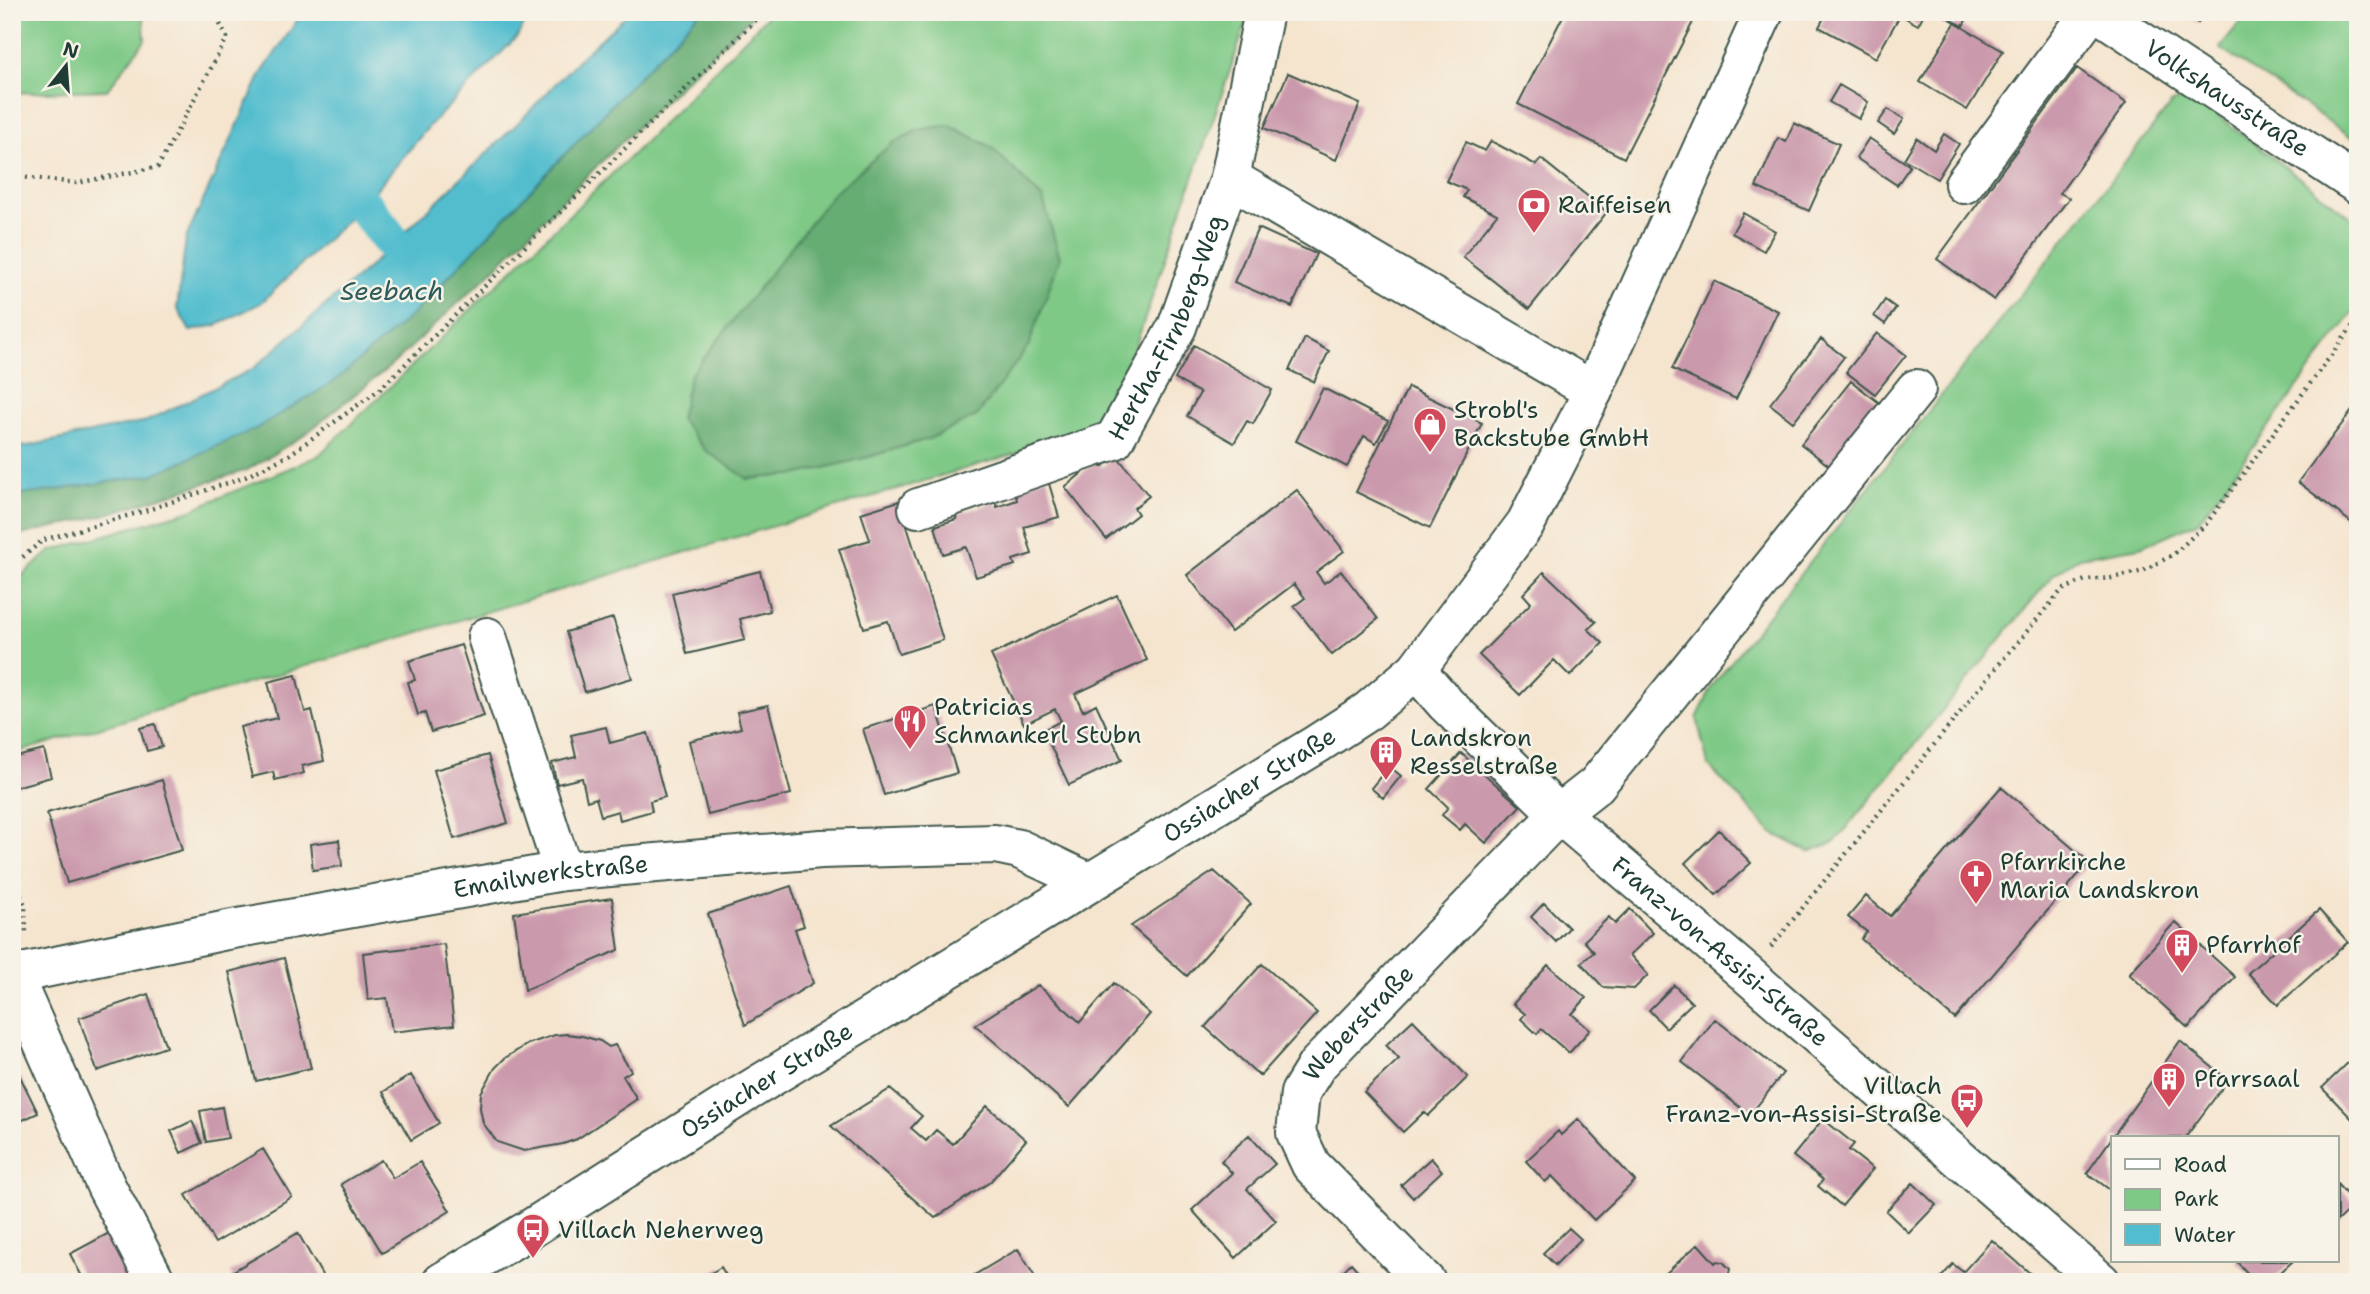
<svg xmlns="http://www.w3.org/2000/svg" width="2370" height="1294" viewBox="0 0 2370 1294" font-family="'Shantell Sans',sans-serif">
	<rect width="100%" height="100%" fill="#f7f3e8"/>
	<filter id="ink" filterUnits="userSpaceOnUse"><feTurbulence type="fractalNoise" baseFrequency=".0143" numOctaves="2"/><feDisplacementMap in="SourceGraphic" scale="14" xChannelSelector="R" yChannelSelector="G"/><feConvolveMatrix kernelMatrix="1 2 1 2 8 2 1 2 1" color-interpolation-filters="sRGB"/></filter>
	<filter id="wash" filterUnits="userSpaceOnUse"><feTurbulence type="fractalNoise" baseFrequency=".00686" numOctaves="4" result="noise"/><feDisplacementMap in="SourceGraphic" scale="28" xChannelSelector="R" yChannelSelector="G"/><feGaussianBlur stdDeviation="1.57" result="paint"/><feColorMatrix in="noise" values="0 0 0 0 0 0 0 0 0 0 0 0 0 0 0 0 0 1.4 0 .05"/><feComposite in="paint" operator="in"/></filter>
	<g filter="url(#wash)">
		<rect width="100%" height="100%" fill="#f5e5cf"/>
		<path fill="#7ec986" stroke="#4e835d" stroke-width="2" fill-rule="evenodd" d="M12,12H143L145,40L107,90L12,93Z
			M771,12H1250L1108,426L12,754V584L51,551L188,511L318,456L638,149ZM949,125L991,147L1043,199L931,438L868,457L799,474L748,479L690,376L768,277Z
			M2249,12H2358V141L2220,48Z
			M2190,94L2358,223V306L2198,522L2140,547L2080,557L2053,575L1835,842L1809,852L1772,833L1708,765L1697,718L1713,685L2171,104Z"/>
		<path fill="#66ad73" stroke="#427554" stroke-width="2" d="M700,12H756L596,167L483,280L393,364L303,436L247,470L101,516L12,537V494L36,493L152,475L255,429L335,381L413,314Z
			M949,125L991,147L1043,199L1060,258L1029,345L977,416L931,438L868,457L799,474L748,479L705,450L680,419L690,376L834,192L893,143L918,130Z"/>
		<path fill="#52bdce" stroke="#387d81" stroke-width="2" d="M303,12H531L517,37L430,125L363,205L261,303L217,325L190,331L177,308L186,238L261,74Z
			M630,12H700L413,314L335,381L255,429L152,475L36,493L12,494V447L28,446L147,421L253,369L369,267L524,117L578,60Z"/>
		<g fill="none" stroke-linecap="round" stroke-linejoin="round">
			<path stroke="#52bdce" stroke-width="38" d="M363,205L409,264"/>
		</g>
		<g id="blocks">
			<path fill="#ca99ac" d="M1565,12H1698L1624,158L1518,104Z
				M1827,12H1925L1918,25L1900,15L1876,58L1819,27Z
				M1937,12H1970L1963,26Z
				M2184,12H2207L2198,23Z
				M1955,23L2003,51L1967,110L1920,82Z
				M2077,68L2126,103L2060,193L2069,198L1994,300L1937,259Z
				M1288,73L1360,104L1336,160L1264,128Z
				M1839,85L1868,102L1859,119L1829,102Z
				M1888,109L1904,119L1894,134L1878,123Z
				M1794,123L1839,144L1809,211L1756,187L1778,138L1786,142Z
				M1944,134L1959,144L1937,179L1904,159L1917,138L1934,150Z
				M1869,138L1910,166L1897,185L1856,158Z
				M1491,141L1536,165L1541,159L1607,212L1529,309L1463,257L1497,214L1463,197L1467,190L1446,181L1466,142L1485,151Z
				M1743,213L1775,231L1764,251L1732,233Z
				M1258,228L1316,254L1292,307L1234,282Z
				M1714,281L1778,311L1736,399L1672,369Z
				M1885,300L1896,308L1885,324L1874,316Z
				M1877,333L1906,355L1875,394L1846,372Z
				M1305,338L1329,351L1314,382L1289,370Z
				M1821,339L1844,357L1793,422L1770,404Z
				M1194,345L1272,390L1253,424L1247,421L1234,443L1187,416L1200,393L1175,379Z
				M1851,381L1891,412L1841,475L1801,444Z
				M1408,387L1482,423L1430,528L1356,492Z
				M1323,388L1388,421L1376,443L1364,436L1347,467L1296,441Z
				M2358,403V522L2354,519L2352,523L2298,482Z
				M1117,456L1149,496L1134,508L1138,514L1106,539L1065,487L1097,461L1102,467Z
				M1047,477L1059,517L1024,527L1032,554L1013,560L1015,565L976,577L966,547L943,554L935,526L957,519L955,515L995,502L997,507L1017,500L1014,488Z
				M1297,490L1344,551L1316,572L1324,583L1341,571L1378,619L1332,655L1294,606L1305,598L1294,584L1231,632L1187,575Z
				M899,501L943,640L899,654L888,621L864,628L839,549L870,540L861,513Z
				M760,571L770,611L740,619L745,640L687,654L672,593Z
				M1544,572L1596,622L1588,629L1603,643L1570,676L1554,660L1520,695L1479,655L1531,603L1523,594Z
				M1117,595L1147,660L1075,694L1083,711L1096,704L1122,760L1069,785L1043,730L1061,721L1055,709L1024,724L991,655Z
				M613,618L632,678L585,692L566,632Z
				M461,645L484,716L431,732L425,713L418,715L408,682L415,680L409,661Z
				M296,675L305,712L312,710L324,761L302,766L304,773L275,780L273,772L252,777L240,727L277,718L268,682Z
				M768,705L791,794L708,815L689,741L741,728L737,712Z
				M936,706L957,773L884,795L863,729Z
				M155,724L162,747L147,751L140,728Z
				M606,727L610,743L648,733L665,797L650,801L652,811L620,820L618,811L601,816L596,798L587,801L582,778L557,784L552,763L576,757L571,735Z
				M44,750L51,777L12,788V758Z
				M1461,753L1520,806L1486,843L1465,824L1460,830L1442,815L1448,807L1429,789Z
				M488,755L508,823L454,839L434,770Z
				M1389,766L1401,776L1383,798L1371,788Z
				M162,780L182,850L67,883L47,813Z
				M2001,787L2089,862L1955,1019L1861,939L1867,932L1848,917L1866,896L1890,916Z
				M1719,830L1751,863L1716,895L1685,863Z
				M339,840L342,866L313,870L310,844Z
				M1214,871L1251,904L1187,976L1131,926Z
				M791,886L804,926L795,929L813,983L745,1025L708,914Z
				M612,898L619,950L525,990L514,913Z
				M1544,903L1569,928L1556,942L1531,917Z
				M1630,909L1653,933L1630,955L1648,975L1634,989L1603,987L1581,963L1594,952L1584,941L1609,917L1615,924Z
				M2319,910L2348,942L2278,1005L2248,973Z
				M2175,922L2235,977L2188,1028L2129,974Z
				M444,944L454,1025L392,1032L387,998L368,1000L363,953Z
				M284,958L311,1068L256,1081L229,972Z
				M1262,964L1317,1013L1260,1076L1205,1027Z
				M1548,965L1586,998L1572,1014L1590,1030L1569,1053L1541,1029L1537,1034L1521,1019L1525,1014L1513,1004Z
				M1114,983L1150,1014L1069,1107L975,1025L1038,985L1080,1022Z
				M1674,985L1692,1003L1666,1028L1649,1010Z
				M148,994L166,1047L97,1071L79,1018Z
				M1715,1019L1783,1073L1750,1115L1682,1062Z
				M1413,1020L1468,1077L1428,1116L1424,1112L1403,1132L1364,1092L1399,1059L1386,1045Z
				M567,1034L582,1036L600,1041L609,1047L615,1045L631,1071L623,1076L637,1099L577,1139L563,1144L524,1151L497,1142L483,1123L480,1108L481,1093L495,1068L505,1058L528,1044L555,1035Z
				M2180,1041L2228,1080L2185,1138H2113V1192L2087,1173Z
				M2358,1053V1125L2322,1088Z
				M12,1060L38,1113L12,1125Z
				M411,1075L439,1123L411,1140L383,1092Z
				M890,1089L922,1116L911,1128L926,1141L936,1130L953,1144L987,1106L1026,1140L990,1182L935,1218L831,1126Z
				M222,1107L228,1138L206,1142L200,1111Z
				M1578,1119L1635,1181L1594,1220L1552,1176L1545,1182L1526,1161L1558,1131L1561,1135Z
				M1823,1119L1854,1144L1849,1150L1873,1169L1842,1206L1818,1186L1823,1180L1793,1156Z
				M192,1121L202,1143L181,1153L171,1131Z
				M1249,1135L1275,1164L1247,1189L1276,1221L1236,1258L1192,1210L1232,1173L1221,1161Z
				M263,1149L292,1197L215,1243L186,1195Z
				M1431,1158L1442,1171L1413,1198L1401,1185Z
				M381,1160L393,1178L420,1162L450,1211L382,1253L341,1184Z
				M1913,1183L1936,1205L1909,1233L1886,1211Z
				M2337,1184L2355,1204L2337,1221Z
				M1569,1228L1581,1239L1555,1265L1543,1253Z
				M109,1233L123,1260L127,1258L139,1282H85L70,1254Z
				M298,1233L326,1282H229L233,1279L230,1273Z
				M1992,1240L2040,1282H1937L1953,1264L1963,1272Z
				M1698,1244L1715,1263L1717,1261L1723,1262L1730,1269L1728,1277L1733,1282H1670L1664,1275Z
				M1018,1249L1038,1282H968L966,1280Z
				M2236,1261H2293L2270,1282H2256Z
				M1351,1263L1368,1282H1323L1326,1279H1335Z
				M721,1267L730,1282H696Z"/>
		</g>
	</g>
	<g filter="url(#ink)">
		<use href="#blocks" fill-opacity="0" stroke="#3f564b" stroke-width="2"/>
		<g fill="none" stroke-linecap="round" stroke-linejoin="round">
			<defs>
				<g id="minor">
					<path id="s1" d="M2097,12L2358,185"/>
					<path d="M1230,178L1593,391"/>
					<path d="M1964,184L2091,12"/>
					<path id="s2" d="M918,508L1114,440L1177,327L1230,178L1264,12"/>
					<path d="M487,637L563,871"/>
					<path id="s3" d="M1416,670L1446,704L1559,814L1748,975L2101,1282"/>
					<path d="M12,973L106,1186L156,1282"/>
					<path id="s4" d="M12,975L227,930L563,871L821,849L995,844L1019,849L1088,882"/>
					<path id="s5" d="M1426,1282L1311,1165L1296,1133L1300,1093L1317,1065L1559,814L1596,785L1916,389"/>
				</g>
				<g id="major">
					<path id="s6" d="M442,1282L527,1231L745,1093L1317,744L1368,711L1416,670L1526,523L1593,391L1764,12"/>
				</g>
			</defs>
			<use href="#minor" stroke="#3f564b" stroke-width="42"/>
			<use href="#major" stroke="#3f564b" stroke-width="42"/>
			<path stroke="#3f564b" stroke-width="4.5" stroke-dasharray="2 5" stroke-linecap="butt" d="M12,176L77,183L158,167L227,38L214,12
				M12,566L43,540L151,509L245,477L289,455L380,389L764,12
				M12,876L25,905L26,934
				M1771,947L2000,663L2062,590L2085,580L2112,578L2143,571L2174,554L2206,524L2358,319"/>
			<use href="#minor" stroke="#fff" stroke-width="38"/>
			<use href="#major" stroke="#fff" stroke-width="38"/>
		</g>
	</g>
	<defs>
		<symbol id="bank-pin" viewBox="-11 -11 22 30"><path d="M0 17L-7.5 6A9.5 9.5 0 1 1 7.5 6Z" fill="#d1495b" stroke="#f7f3e8"/><path d="M-6-4H6V4H-6ZM0-2.3a2.3 2.3 0 1 0 0 4.6a2.3 2.3 0 1 0 0-4.6Z" fill="#fff"/></symbol>
		<symbol id="shop-pin" viewBox="-11 -11 22 30"><path d="M0 17L-7.5 6A9.5 9.5 0 1 1 7.5 6Z" fill="#d1495b" stroke="#f7f3e8"/><path d="M-5-2.5h2.3a2.7 3.5 0 0 1 5.4 0H5L5.5 6h-11ZM-1.5-2.5h3a1.5 2.3 0 0 0-3 0Z" fill="#fff"/></symbol>
		<symbol id="restaurant-pin" viewBox="-11 -11 22 30"><path d="M0 17L-7.5 6A9.5 9.5 0 1 1 7.5 6Z" fill="#d1495b" stroke="#f7f3e8"/><path d="M-5-6h1v4h1v-4h1v4h1v-4h1v5L-1.5 .5V6h-2V.5L-5-1ZM5-6V6H3V1.5H1.5Q1.5-4 5-6Z" fill="#fff"/></symbol>
		<symbol id="building-pin" viewBox="-11 -11 22 30"><path d="M0 17L-7.5 6A9.5 9.5 0 1 1 7.5 6Z" fill="#d1495b" stroke="#f7f3e8"/><path d="M-4-6H4V6H1V3H-1V6H-4ZM-2.5-4.3h1.7v1.8h-1.7ZM.8-4.3h1.7v1.8H.8ZM-2.5-1h1.7V.8h-1.7ZM.8-1h1.7V.8H.8Z" fill="#fff"/></symbol>
		<symbol id="church-pin" viewBox="-11 -11 22 30"><path d="M0 17L-7.5 6A9.5 9.5 0 1 1 7.5 6Z" fill="#d1495b" stroke="#f7f3e8"/><path d="M-1.2-6h2.4v3.5h3.3v2.4h-3.3V6h-2.4V-.1h-3.3v-2.4h3.3Z" fill="#fff"/></symbol>
		<symbol id="bus-pin" viewBox="-11 -11 22 30"><path d="M0 17L-7.5 6A9.5 9.5 0 1 1 7.5 6Z" fill="#d1495b" stroke="#f7f3e8"/><path d="M-5-6H5V4H4V6H2V4H-2V6H-4V4H-5ZM-3.5-4V0h7V-4ZM-3.5 1.2v1.5H-2V1.2ZM2 1.2v1.5H3.5V1.2Z" fill="#fff"/></symbol>
	</defs>
	<g fill-rule="evenodd">
		<use href="#bank-pin" x="1515" y="186" width="38" height="52"/>
		<use href="#shop-pin" x="1411" y="405" width="38" height="52"/>
		<use href="#restaurant-pin" x="891" y="702" width="38" height="52"/>
		<use href="#building-pin" x="1367" y="733" width="38" height="52"/>
		<use href="#church-pin" x="1957" y="857" width="38" height="52"/>
		<use href="#building-pin" x="2163" y="926" width="38" height="52"/>
		<use href="#building-pin" x="2150" y="1060" width="38" height="52"/>
		<use href="#bus-pin" x="1948" y="1081" width="38" height="52"/>
		<use href="#bus-pin" x="514" y="1211" width="38" height="52"/>
	</g>
	<g text-anchor="middle" dominant-baseline="central" stroke-width="5" stroke-linejoin="round" paint-order="stroke">
		<g font-size="24" fill="#1f3d34" stroke="#f7f3e8">
			<text stroke="none"><textPath href="#s1" startOffset="156">Volkshausstraße</textPath></text>
			<text stroke="none"><textPath href="#s2" startOffset="332">Hertha-Firnberg-Weg</textPath></text>
			<text stroke="none"><textPath href="#s6" startOffset="948">Ossiacher Straße</textPath></text>
			<text stroke="none"><textPath href="#s4" startOffset="548">Emailwerkstraße</textPath></text>
			<text stroke="none"><textPath href="#s3" startOffset="415">Franz-von-Assisi-Straße</textPath></text>
			<text stroke="none"><textPath href="#s5" startOffset="331">Weberstraße</textPath></text>
			<text stroke="none"><textPath href="#s6" startOffset="382">Ossiacher Straße</textPath></text>
		</g>
		<g font-size="24" fill="#1f3d34" stroke="#f7f3e8" text-anchor="start">
			<text x="1558" y="205">Raiffeisen</text>
			<text x="1454" y="410">Strobl's<tspan x="1454" dy="28">Backstube GmbH</tspan></text>
			<text x="934" y="707">Patricias<tspan x="934" dy="28">Schmankerl Stubn</tspan></text>
			<text x="1410" y="738">Landskron<tspan x="1410" dy="28">Resselstraße</tspan></text>
			<text x="2000" y="862">Pfarrkirche<tspan x="2000" dy="28">Maria Landskron</tspan></text>
			<text x="2206" y="945">Pfarrhof</text>
			<text x="2194" y="1079">Pfarrsaal</text>
			<text x="1942" y="1086" text-anchor="end">Villach<tspan x="1942" dy="28">Franz-von-Assisi-Straße</tspan></text>
			<text x="558" y="1230">Villach Neherweg</text>
		</g>
		<g font-size="26" font-style="italic" fill="#2c5d5a" stroke="#f7f3e8">
			<text x="392" y="290">Seebach</text>
		</g>
	</g>
	<rect width="2370" height="1294" fill="none" stroke="#f7f3e8" stroke-width="42"/>
	<rect x="2111" y="1136" width="228" height="126" fill="#f7f3e8" stroke="#a1aaa0" stroke-width="2"/>
	<rect x="2125" y="1159" width="35" height="10" fill="#ffffff" stroke="#a1aaa0" stroke-width="2"/>
	<text x="2174" y="1172" font-size="21" fill="#1f3d34">Road</text>
	<rect x="2125" y="1189" width="35" height="21" fill="#7ec986" stroke="#a1aaa0" stroke-width="2"/>
	<text x="2174" y="1206" font-size="21" fill="#1f3d34">Park</text>
	<rect x="2125" y="1224" width="35" height="21" fill="#52bdce" stroke="#a1aaa0" stroke-width="2"/>
	<text x="2174" y="1242" font-size="21" fill="#1f3d34">Water</text>
	<g transform="translate(66 66) rotate(17)" stroke="#f7f3e8" stroke-width="5" paint-order="stroke">
	<path d="M0-5L12 26L0 18L-12 26Z" fill="#1f3d34"/>
	<text y="-10" font-size="19" font-weight="bold" text-anchor="middle" fill="#1f3d34">N</text>
	</g>
</svg>
